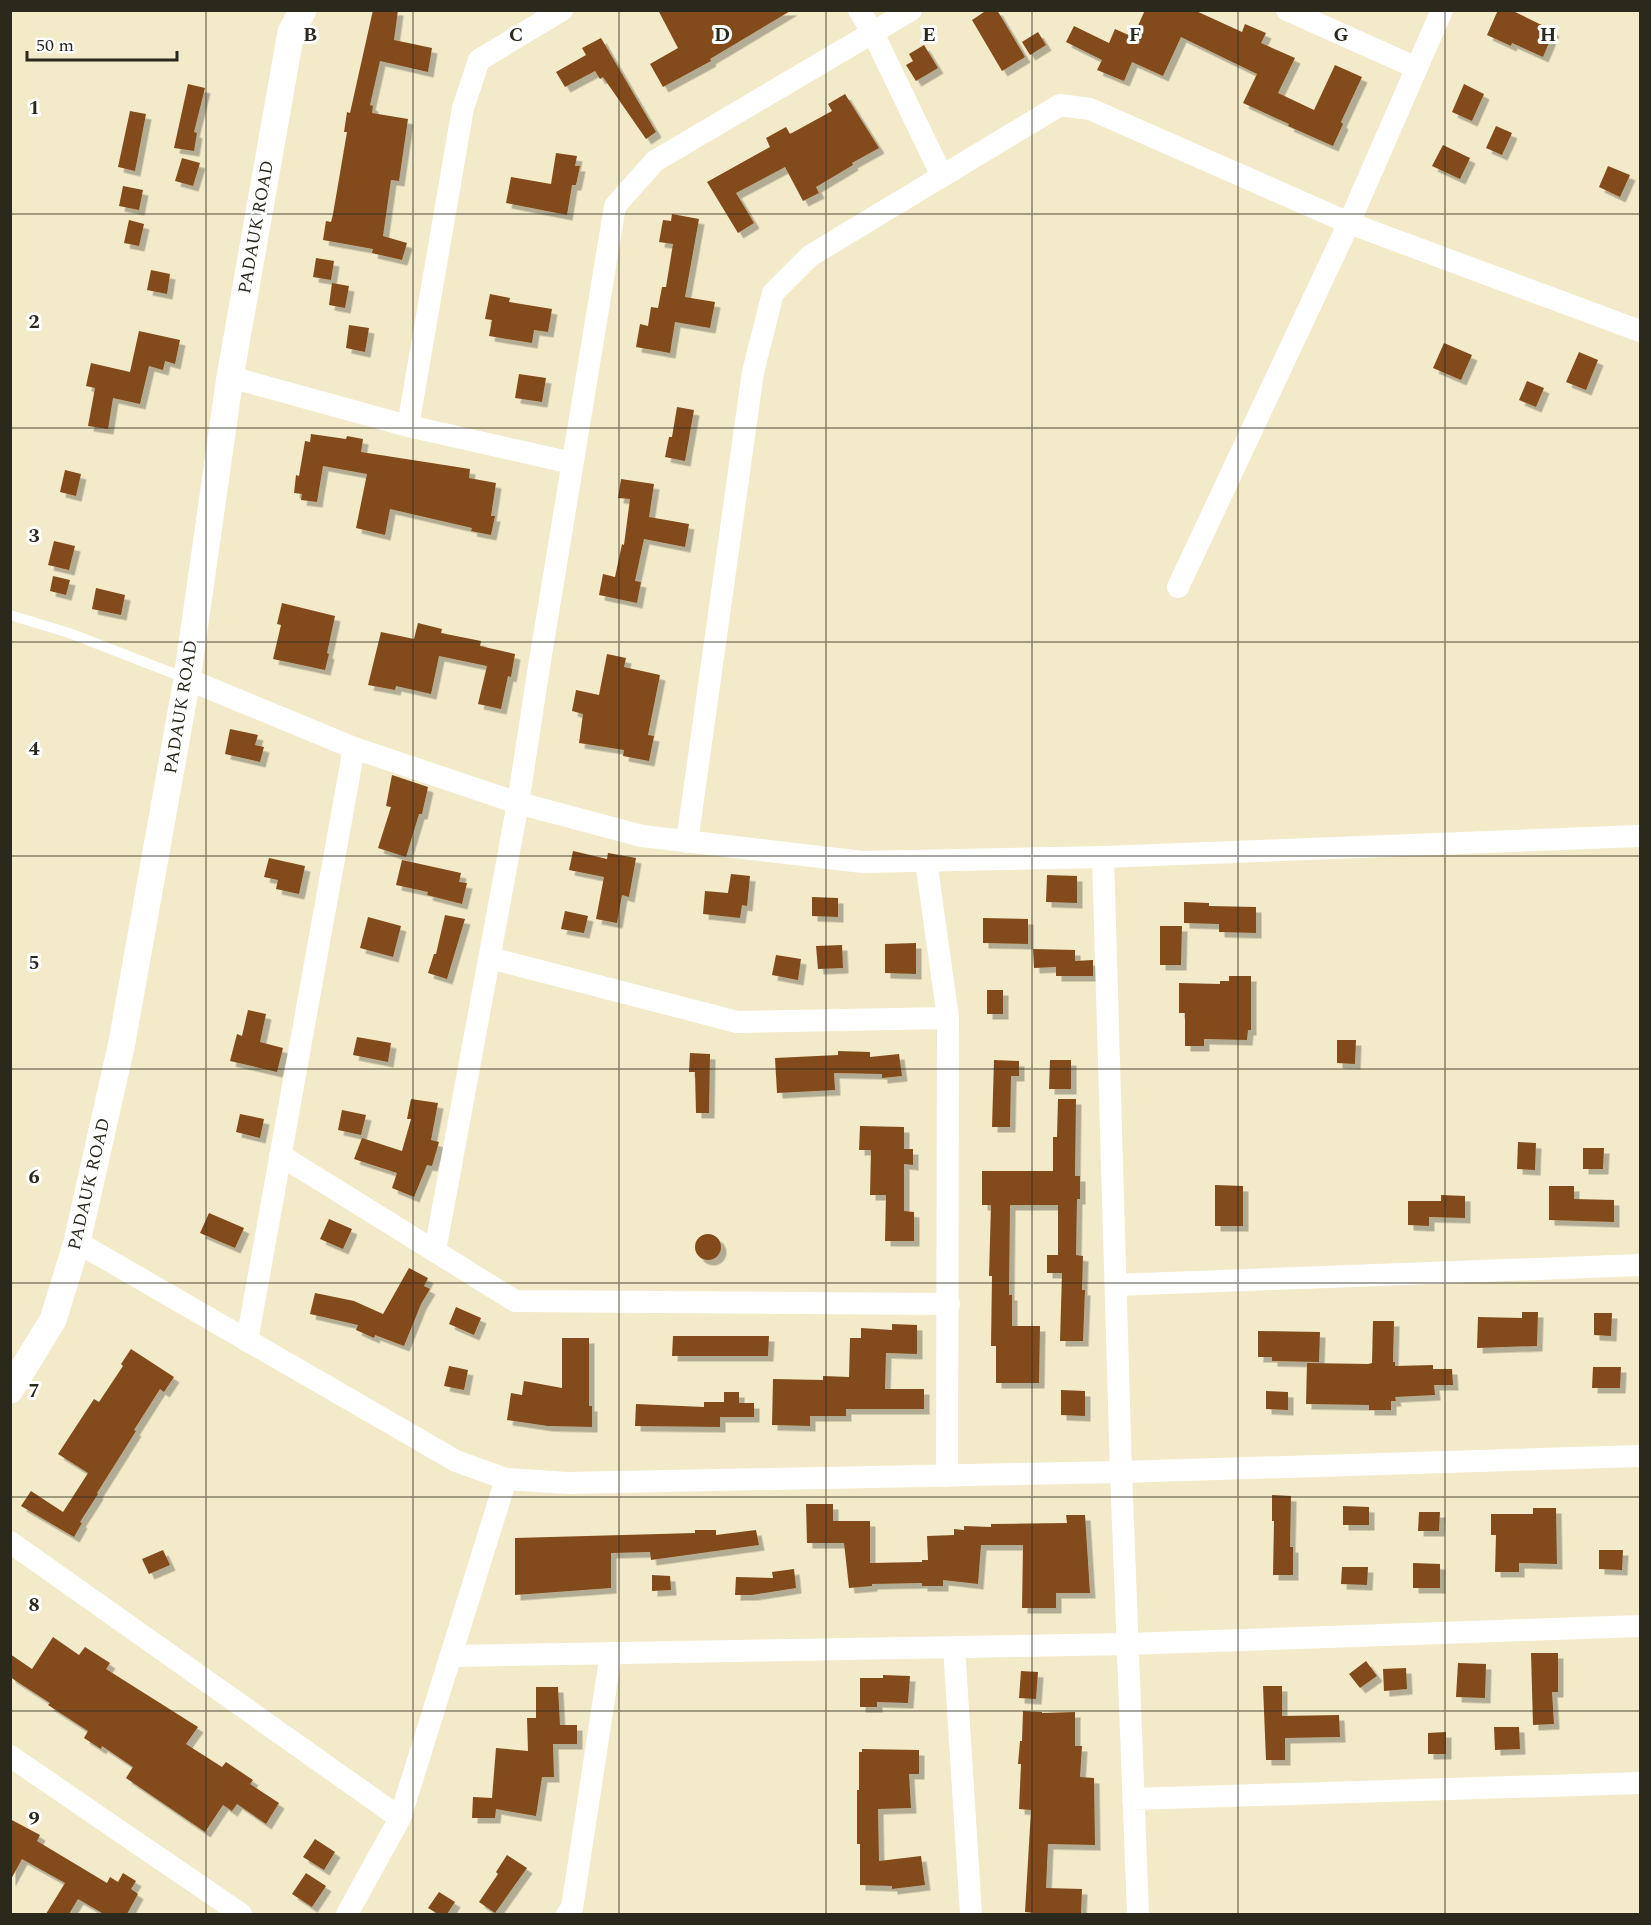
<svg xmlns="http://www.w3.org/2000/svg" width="1651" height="1925" viewBox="0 0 1651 1925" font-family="Spectral,serif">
	<defs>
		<filter id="shadow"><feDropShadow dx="5.5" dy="5.5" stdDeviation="0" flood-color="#0004"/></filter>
	</defs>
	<rect width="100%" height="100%" fill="#f2eac9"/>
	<path fill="#834c1b" filter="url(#shadow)" d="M373,10H398L394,40L432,48L428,72L380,61L370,105L373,106L372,113L408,119L399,181L391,180L383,236L407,243L402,260L372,253L373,249L323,240L326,221L331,222L333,214L347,132H344L347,112L350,113Z
		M658,10H792L710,59L711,61L663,87L650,64L678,48Z
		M987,10H997L1025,57L1002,71L972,20Z
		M1145,10H1194L1242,32L1245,24L1266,33L1261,43L1295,58L1278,93L1314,110L1335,65L1362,77L1341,122L1343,124L1333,146L1288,126L1289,124L1243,103L1257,74L1181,37L1163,76L1132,62L1124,81L1097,70L1102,60L1066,42L1074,26L1109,43L1115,29L1133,37Z
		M1498,10H1511L1554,31L1543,57L1512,43L1511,46L1487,35Z
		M1038,32L1046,45L1030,55L1022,42Z
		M601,38L656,132L646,139L603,77L600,79L595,71L565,87L556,72L586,55L582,48Z
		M924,45L938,68L916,81L906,65L913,61L909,54Z
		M188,84L205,88L194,132L197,133L194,151L174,148Z
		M1464,84L1484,94L1472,121L1452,112Z
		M845,94L879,148L852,163L853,165L816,187L819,193L803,201L785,167L736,193L754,223L738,233L707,182L770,147L766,138L786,127L790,134L832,111L828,104Z
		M130,111L146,114L135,171L118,167Z
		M1496,126L1512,133L1502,155L1486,148Z
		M1443,145L1470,158L1460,179L1432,166Z
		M556,153L577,156L575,166H580L576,185H572L567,215L506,203L511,177L551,184Z
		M182,158L200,163L193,186L175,181Z
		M1608,166L1630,175L1620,197L1599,187Z
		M123,186L143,190L139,210L119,206Z
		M672,214L699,219L685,297L715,302L710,328L675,322L670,353L636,347L640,324L648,326L651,307L658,308L662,287H666L673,244L659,242L663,220L671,221Z
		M129,220L144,224L139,246L124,243Z
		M316,258L334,261L331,280L313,277Z
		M151,270L170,274L167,294L147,290Z
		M332,283L349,286L345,308L329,305Z
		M490,294L510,298L509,302L552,309L548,332L534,330L532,343L489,336L492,320L485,319Z
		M349,325L369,328L365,352L346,348Z
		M139,331L180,340L175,364L165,361L163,370L149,366L140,404L113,398L108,429L88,426L95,388L86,386L91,363L130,372Z
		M1444,343L1472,355L1461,380L1433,368Z
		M1579,352L1598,360L1586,390L1566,382Z
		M519,374L546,378L542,402L515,398Z
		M1527,381L1544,388L1536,407L1519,400Z
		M677,407L694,410L685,461L665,457L669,437H672Z
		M311,434L346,439L347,436L363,439L361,452L470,469L469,478L496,483L491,516H495L491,535L471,531L472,528L390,509L385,535L356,528L367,474L323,466L317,502L301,500L302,494L294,493L296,475L299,476L305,441L310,442Z
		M65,470L81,474L76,496L60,492Z
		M621,479L654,484L649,517L689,524L685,547L644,539L635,581L641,582L637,603L599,595L603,574L615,577L622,544L624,545L630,499L618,498Z
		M54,541L75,546L69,570L48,565Z
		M53,576L70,580L66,595L50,591Z
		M96,588L125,595L121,615L92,609Z
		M282,603L335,616L327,653L329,654L325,670L273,659L281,625L277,624Z
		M418,623L442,629L441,633L481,641L480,646L515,654L511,677L508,676L501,709L478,704L487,666L439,656L431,694L396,686L395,690L368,685L381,632L414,639Z
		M607,654L626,658L624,667L660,675L648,735L654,736L649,761L623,756L624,750L579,743L583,714L572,711L576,690L599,695Z
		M230,729L258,735L255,745L264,747L260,762L225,754Z
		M392,775L428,787L422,814H419L406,857L378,848L391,807L386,806Z
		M573,851L607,859L608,853L636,858L629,897L622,895L617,923L596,919L604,877L569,870Z
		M269,858L305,866L299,894L276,889L278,880L264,877Z
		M402,860L461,873L459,882L467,883L462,904L427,895L428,892L396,885Z
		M731,874L750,876L747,906L742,905L740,918L703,914L705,891L728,893Z
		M1047,875L1077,876V903L1046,902Z
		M812,897L838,898V917L812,916Z
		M1184,902L1209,903V906L1256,907V933L1219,932V924L1184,923Z
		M565,911L588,916L584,933L561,929Z
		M445,915L465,919L447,979L428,973L434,954H436Z
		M368,917L401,926L393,957L360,948Z
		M983,918L1028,919V944L983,943Z
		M1160,926H1182L1181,965H1160Z
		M916,943V974L885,973V944Z
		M842,945L843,968L818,969L816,946Z
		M1033,949L1075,950V961L1093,960V976H1056V967L1034,968Z
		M776,955L801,959L798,980L772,975Z
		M1229,976H1251V1030H1248L1247,1040L1204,1039V1046H1185V1013H1179V983L1220,984V981H1229Z
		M987,990H1003V1014H987Z
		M248,1010L266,1014L260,1042L283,1048L277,1072L230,1061L237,1034L242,1036Z
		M357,1037L391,1043L388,1062L353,1055Z
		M1337,1040H1356L1355,1064L1337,1063Z
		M838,1051L870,1052V1057L899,1054L902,1076L882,1078V1074L834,1073L835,1090L777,1093L775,1058L838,1055Z
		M690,1053L710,1054L709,1113H696L695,1072H689Z
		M994,1060L1019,1061V1076H1011L1010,1127H992Z
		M1050,1060H1071V1089H1049Z
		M411,1099L438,1103L431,1140L439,1142L432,1166L427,1165L414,1197L392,1188L397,1173L354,1159L362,1138L402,1151L411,1119H407Z
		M1058,1099H1076L1075,1176H1080V1199H1077L1076,1255L1083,1256L1082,1290H1085L1083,1341H1060L1062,1273H1047V1255H1058V1205H1010L1009,1295H1012V1326H1040L1039,1383H996V1346H991L992,1276H989L991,1205H982V1171H1053V1137H1057Z
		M342,1110L366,1115L361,1135L338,1130Z
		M240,1114L264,1119L260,1138L236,1132Z
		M860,1126L904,1127V1149H913V1165L904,1164V1211L914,1212V1241H885L886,1195H870L871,1150H859Z
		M1518,1142L1536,1143L1535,1170L1517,1169Z
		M1583,1148H1604L1603,1169H1583Z
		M1215,1185L1243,1186V1226H1215Z
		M1549,1186H1574V1199L1614,1200V1222L1549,1220Z
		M1441,1195L1465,1196V1218L1429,1217V1226L1408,1225V1201H1441Z
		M209,1213L244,1228L235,1248L200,1233Z
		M329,1219L352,1229L343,1249L320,1239Z
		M695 1247a13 13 0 1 1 26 0a13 13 0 1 1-26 0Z
		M409,1268L428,1278L424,1286L430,1289L421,1304L404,1346L375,1335L374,1338L356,1330L358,1325L310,1314L315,1293L354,1301L383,1314Z
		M456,1307L481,1318L474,1335L449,1324Z
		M1522,1312H1538L1537,1346L1477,1348L1478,1317L1522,1318Z
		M1594,1313H1612L1611,1336L1594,1335Z
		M1373,1321H1394L1393,1362H1395V1366L1433,1365V1369H1452L1453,1385H1434L1435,1395L1395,1397L1396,1401H1391V1410H1369V1405L1306,1404L1307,1363L1368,1364L1372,1363Z
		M892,1324L917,1325V1354L886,1353L885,1389H924V1409H846V1416H810V1426L772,1425L773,1379L823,1380V1376L849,1377L850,1338H861V1328L892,1330Z
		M1258,1331L1320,1332L1319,1362L1272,1361V1357H1258Z
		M673,1336H769L768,1356H672Z
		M562,1338H589V1406H592V1427L548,1426L507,1420L511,1393L522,1395L524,1381L562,1388Z
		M131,1349L174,1377L164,1392L160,1389L134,1430L136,1431L97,1493L98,1494L80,1522L82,1523L74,1537L21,1506L31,1491L63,1512L88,1473L58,1454L94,1399L99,1402L123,1366L121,1364Z
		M449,1366L468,1370L464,1390L444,1386Z
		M1593,1367H1621L1620,1388H1592Z
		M1061,1390L1085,1391V1416L1061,1415Z
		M1266,1391L1288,1392V1410L1266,1409Z
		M724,1392H739V1403H754V1417H720V1427L635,1426L636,1404L704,1407V1402H724Z
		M1272,1495L1291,1496L1290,1547H1293V1575H1273L1274,1521H1272Z
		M806,1504H833V1521H870V1563L922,1562V1560H928L927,1536L954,1535V1529L964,1530V1526L991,1527V1524L1067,1523L1066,1515H1085L1090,1593H1056V1608H1022L1023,1545H981L978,1584L943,1580V1586H922V1583L872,1584V1586L849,1588L844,1543H807Z
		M1343,1506L1369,1507V1525H1343Z
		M1533,1508H1556L1557,1564L1519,1563V1572H1495L1496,1535H1491V1514H1533Z
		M1419,1512H1440L1439,1531H1418Z
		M695,1530H716V1535L756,1530L759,1545L651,1560L650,1552L611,1553V1588L515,1595V1538L695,1533Z
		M163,1550L170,1565L149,1574L142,1559Z
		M1599,1550H1623L1622,1570L1599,1569Z
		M1413,1563L1440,1564V1588H1413Z
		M1342,1567H1368L1367,1585L1341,1584Z
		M794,1569L796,1588L752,1595H735L736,1577L773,1578L772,1572Z
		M652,1575L670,1576L671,1590L652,1591Z
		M53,1637L79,1655L85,1647L110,1663L106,1669L198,1727L186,1744L222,1767L226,1762L253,1780L250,1784L279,1803L266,1824L237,1804L232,1811L223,1805L205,1832L126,1778L133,1767L102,1746L101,1749L84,1738L88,1731L48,1705L50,1703L10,1677V1654L32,1669Z
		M1531,1653H1558V1692H1552L1554,1724L1533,1725Z
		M1366,1661L1377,1676L1360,1688L1349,1674Z
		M1458,1663L1486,1664L1485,1698L1456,1697Z
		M1406,1668L1407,1689L1384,1691L1383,1669Z
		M1021,1671L1038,1672L1036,1699L1019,1698Z
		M883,1675L910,1676L908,1703L877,1702V1707H860V1678H883Z
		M1263,1686H1282V1716L1339,1715L1340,1737L1285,1738V1760H1266Z
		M536,1687H558L560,1725H577V1744H553L554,1777H542L536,1816L496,1809L495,1818H472L473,1797L492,1798L496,1748L528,1751L527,1718H536Z
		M1023,1711L1042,1712V1713L1075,1712V1746H1082L1080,1777L1094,1778L1095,1845L1048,1844L1046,1888L1082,1889L1081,1914H1045L1025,1912L1031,1810L1019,1809L1021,1764H1018L1020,1741H1022Z
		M1494,1727H1519L1520,1749L1495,1750Z
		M1446,1732V1754H1428V1733Z
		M862,1749L919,1750V1774H909L911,1808L878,1809L879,1861L921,1856L925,1885L892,1889V1886L860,1885V1844H857V1790H859V1752H862Z
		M10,1819L40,1835L37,1841L107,1883L110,1877L118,1882L123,1873L136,1881L131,1889L138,1894L127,1914H101L102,1913L78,1899L69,1914H46L65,1883L22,1859L10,1881Z
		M315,1839L335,1852L324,1870L303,1857Z
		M507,1855L527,1868L495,1913L479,1902L498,1874L496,1872Z
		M306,1873L326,1886L312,1907L292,1894Z
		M439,1892L455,1902L447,1914H438L428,1908Z"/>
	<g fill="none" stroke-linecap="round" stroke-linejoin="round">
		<path stroke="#fff" stroke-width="10" d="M10,615L72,634L185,678"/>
		<path stroke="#fff" stroke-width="22" d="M859,10L873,33L942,176
			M1287,10L1417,68
			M230,377L408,426L572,463
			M408,426L463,108L479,60L562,10
			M1178,587L1349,223L1442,10
			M187,679L354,748L518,803L642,836L862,862L1103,857L1640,836
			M687,842L753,372L773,293L810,256L1060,105L1090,109L1349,223L1640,331
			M1103,857L1121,1472L1138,1914
			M926,861L948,1018L947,1476
			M490,958L737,1022L948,1018
			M280,1155L515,1301L949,1304
			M77,1242L456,1461L506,1479L568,1483L1121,1472L1640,1456
			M435,1251L518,803L539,667L615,206L655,161L911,10
			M1116,1285L1640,1265
			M247,1341L354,748
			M10,1542L400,1818
			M954,1647L971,1914
			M451,1656L1127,1644L1640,1626
			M10,1756L241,1914
			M1133,1799L1640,1783
			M347,1914L400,1818L506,1479
			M567,1914L572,1908L611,1653"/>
		<path stroke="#fff" stroke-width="27" d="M10,1390L53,1320L77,1242L122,1042L187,679L230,377L291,32L303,10"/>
	</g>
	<path fill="none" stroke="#2b281c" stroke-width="1.5" stroke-opacity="0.55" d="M206,10V1914M413,10V1914M619,10V1914M826,10V1914M1032,10V1914M1238,10V1914M1445,10V1914M10,214H1640M10,428H1640M10,642H1640M10,856H1640M10,1069H1640M10,1283H1640M10,1497H1640M10,1711H1640"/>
	<g text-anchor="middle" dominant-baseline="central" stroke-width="6" stroke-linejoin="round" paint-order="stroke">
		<g font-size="18" fill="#2b281c" stroke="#fff">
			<text transform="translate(256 227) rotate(-80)">PADAUK ROAD</text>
			<text transform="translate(181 707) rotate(-81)">PADAUK ROAD</text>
			<text transform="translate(89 1184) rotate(-77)">PADAUK ROAD</text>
		</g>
	</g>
	<g font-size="20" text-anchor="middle" font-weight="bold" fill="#2b281c" stroke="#fff" stroke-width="6" stroke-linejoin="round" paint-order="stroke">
		<text x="310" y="41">B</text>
		<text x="516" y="41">C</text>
		<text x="722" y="41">D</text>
		<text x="929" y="41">E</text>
		<text x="1135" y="41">F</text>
		<text x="1341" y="41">G</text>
		<text x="1548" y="41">H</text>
		<text x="34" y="114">1</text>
		<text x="34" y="328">2</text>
		<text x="34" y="542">3</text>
		<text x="34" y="755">4</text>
		<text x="34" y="969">5</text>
		<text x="34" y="1183">6</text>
		<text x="34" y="1397">7</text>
		<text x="34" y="1611">8</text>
		<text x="34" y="1825">9</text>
	</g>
	<rect width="1651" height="1925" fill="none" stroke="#2b281c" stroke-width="24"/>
	<path d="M27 51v9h150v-9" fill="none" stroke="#2b281c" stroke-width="3"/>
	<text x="36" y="51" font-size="18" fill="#2b281c" stroke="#ffffff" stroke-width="4.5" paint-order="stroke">50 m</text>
</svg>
